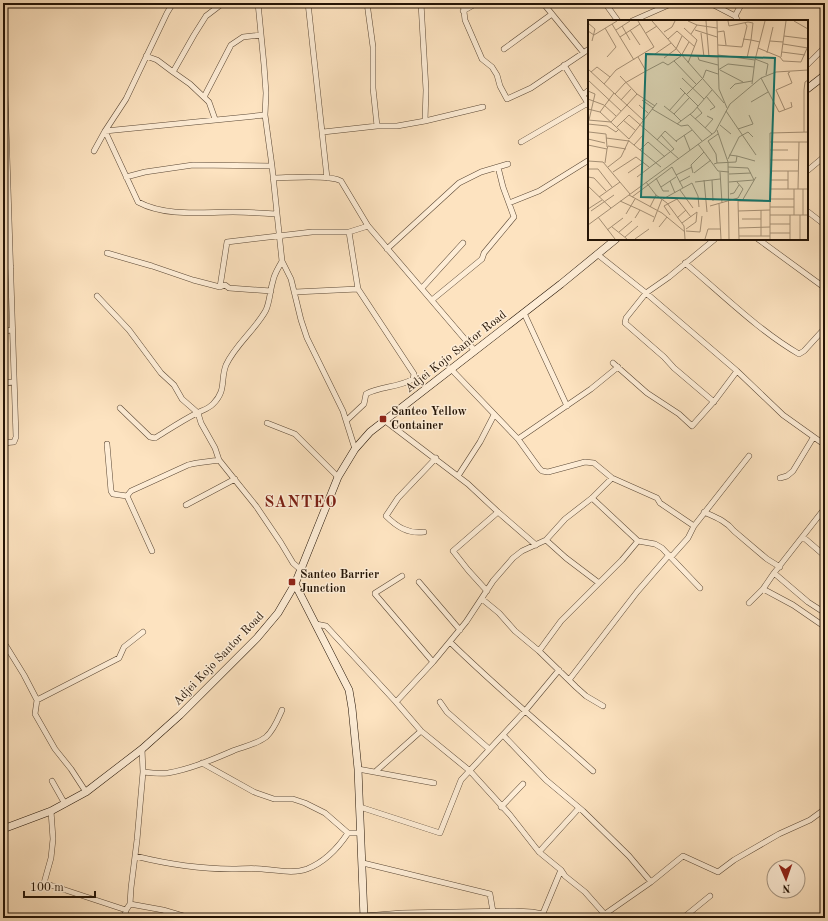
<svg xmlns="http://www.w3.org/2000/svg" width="828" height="921" viewBox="0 0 828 921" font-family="'Old Standard TT',serif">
	<rect width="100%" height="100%" fill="#fde3c0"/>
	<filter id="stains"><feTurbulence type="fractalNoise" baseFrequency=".005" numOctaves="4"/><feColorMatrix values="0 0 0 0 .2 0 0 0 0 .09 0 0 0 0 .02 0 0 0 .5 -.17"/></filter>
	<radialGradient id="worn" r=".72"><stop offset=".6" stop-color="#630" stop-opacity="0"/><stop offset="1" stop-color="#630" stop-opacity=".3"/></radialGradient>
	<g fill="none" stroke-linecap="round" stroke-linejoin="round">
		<defs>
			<path id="street" d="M258,3L264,65L266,93L265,115L272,166L282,261L291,279L301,320L307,338L343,411L355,449
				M308,3L327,178
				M367,3L373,47V88L377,126
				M421,3L426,90L425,121
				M463,3L465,20L482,59L492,67L497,75L500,86L507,99L531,88L589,49
				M543,3L583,52
				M605,3L618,21
				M710,3L735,16L738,21
				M463,11L477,3
				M735,16L742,3
				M632,21L673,3
				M3,32L16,437L14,442L3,443
				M504,49L552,14
				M146,56L157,60L173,72
				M564,65L589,105
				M807,65L825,47
				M583,95L589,90
				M204,97L231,45L243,37L261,35
				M265,115L105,131L138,202C166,217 202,212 233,212C247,212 262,213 276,214
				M215,119L209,102L190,84L173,72L194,35L206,16L223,3
				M323,132L377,126H397L425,121L483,107
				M521,142L588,103
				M94,151L105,131L126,99L167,13L173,3
				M807,171L825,156
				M126,177L145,172L193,165L272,166
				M273,178C287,178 330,174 341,181L368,226L475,351
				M509,203L539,191L589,160
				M807,211L825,225
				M758,239L825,288
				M387,249L459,183L481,172L508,164
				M107,253L152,266L193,280L220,287
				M597,254L646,293L737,371L783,415L825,445
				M685,263C721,293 759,331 799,354L804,351L825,328
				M3,267H11
				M422,288L463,243
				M271,291L229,288L225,285L220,287L227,242L312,232H349
				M295,292L358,289
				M97,296L129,330L161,373L174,385L182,399L198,413L201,423L215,448L219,460L256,506L281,543L293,563L301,570
				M432,300L482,259L484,253L514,217L503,187L498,167
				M524,313L567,406
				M3,331L12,330
				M613,363L647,393L679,414L692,426L716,399L737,371
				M451,369L518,439L539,468L542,471L548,472L585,462L594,463L612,478L657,498L660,503L694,526L749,456
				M3,383L14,382
				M714,402L674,368L664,357L625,323L626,318L646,293L669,277L715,239
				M120,408L150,437L155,438C168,430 183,420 197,413C203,410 208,409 213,404C227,390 220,380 226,365C235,345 256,329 266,310C270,301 270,290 273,281C274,274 279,267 282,261
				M347,420L364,404L366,394C380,386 398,388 413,379L414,374L358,289L349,232L368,226
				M384,420L468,484L498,512L536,545
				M267,423L295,434L338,477
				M518,439L591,389L618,367
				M107,444L111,491L113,494L127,496
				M458,476L480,442L494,415
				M780,478L787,476L793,471L813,438
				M186,505L235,479
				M704,512C715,517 726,521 734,531L767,559L780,567
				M424,532C408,534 397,527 386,516L398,498L436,458
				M803,537L825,556
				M546,540L566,558L599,583
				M638,541L655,544L662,548L700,588
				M152,551L127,496L131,491L188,465C198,462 209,462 219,460
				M671,557L688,538L694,526
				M774,573L808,602L825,613
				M402,576L375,593V594L433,662
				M419,582L460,630
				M763,589L793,605L825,627
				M487,591L468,570L453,551L498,512
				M482,599L499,613L515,631L539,651L576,687L586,696L603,706
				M749,603L763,589L774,573L825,508
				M316,624L326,626L396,702L421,731L470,771L510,815L539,852L561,870L565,876L585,892L608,918
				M3,641L24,675L37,700L35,714L55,749L71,769L86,792
				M450,642C496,687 545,728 593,771
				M539,651L561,621L622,560L638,541L592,498
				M569,680L637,592L669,555
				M37,700L119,658L124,647L143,632
				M396,702L433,662L466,622L493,581L513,558L522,551L546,540L565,519L592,498L612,478
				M440,702L447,712L489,749
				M503,735L546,780L583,811L629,856L651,882
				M202,763L254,792L274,799H293L305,803L325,813L348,833
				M358,769L434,783
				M143,772C151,773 159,774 168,773C191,769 214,759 235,750C246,746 257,744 266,737C274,730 278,719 282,710
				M375,772L421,731
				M52,781L65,804
				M360,807L440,833L461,780L525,711L559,670
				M501,807L523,784
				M51,811L53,839L51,858L44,883L126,910
				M539,852L579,808
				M135,856C167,864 199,869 232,869C242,869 252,868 262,869C277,870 293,874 307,869C325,862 338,848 348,833H360
				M363,863L490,894L493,912
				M130,904L163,910L190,918
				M364,916L402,913L515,911L532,912L543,914
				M124,918L126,910L130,904L131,888L137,840L143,772L142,749
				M541,918L561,870
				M602,918L605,914L651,882L683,856L718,872L734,860L779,834L810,820L825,809
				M683,918L710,896"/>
			<path id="secondary" d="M807,89L825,75
				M295,584L349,690L352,708L358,769L364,918
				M3,829L51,811L86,792L142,749L180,715L257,638L278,613L295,584L338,477L355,449L370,432L561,284L616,239"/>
		</defs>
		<use href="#street" stroke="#5a4734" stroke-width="6"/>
		<use href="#secondary" stroke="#231305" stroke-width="8"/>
		<use href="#street" stroke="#feedd6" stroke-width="5"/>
		<use href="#secondary" stroke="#feedd6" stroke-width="7"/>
	</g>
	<g fill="#8f2418" stroke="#feedd6" stroke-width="1.5">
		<rect x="379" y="415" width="8" height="8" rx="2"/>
		<rect x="288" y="578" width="8" height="8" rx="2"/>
	</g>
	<g text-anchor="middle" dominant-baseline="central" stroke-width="3" stroke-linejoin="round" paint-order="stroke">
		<g font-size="12" fill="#231305" stroke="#feedd6">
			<text transform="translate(456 352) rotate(-38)">Adjei Kojo Santor Road</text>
			<text transform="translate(219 659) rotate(-46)">Adjei Kojo Santor Road</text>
		</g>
		<g font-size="12" font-weight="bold" fill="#231305" stroke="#feedd6" text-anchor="start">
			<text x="391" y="412">Santeo Yellow<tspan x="391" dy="14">Container</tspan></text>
			<text x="300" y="575">Santeo Barrier<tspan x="300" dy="14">Junction</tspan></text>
		</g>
		<g font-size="16" font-weight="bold" letter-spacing="1" fill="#7a1f14" stroke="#feedd6">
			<text x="301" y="503">SANTEO</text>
		</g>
	</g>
	<g transform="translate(588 20)">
		<rect width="220" height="220" fill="#fde3c0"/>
		<path fill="none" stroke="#a69075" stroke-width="1" d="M64,1L136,83M100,1L109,5L103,14M118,1L121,37M129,1L131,69L139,88M140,1L141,6L160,2L165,3L163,20L155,19M206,1L220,9M0,3L7,9L4,21M24,4L46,40M109,5L129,8M34,6L42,20M17,8L28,27L19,37M96,8L109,20L100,43M28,10L42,1M42,10L52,25M107,10L129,17M0,11L6,15L29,1M76,12L84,7L87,1M129,12L136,11L138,25M58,13L69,6M113,13L116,37M196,16L220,19M32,17L52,4M80,19L89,11L107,27M182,21L195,22M195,24L220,28M130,25L154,27L159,6L157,3M170,28L192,37L195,41L213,42L220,26M194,32L217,35M179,33L185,7M67,34L83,23M130,35L167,40M103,36L130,37M110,37L111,40L130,45M193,37L198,1M76,38L88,29L94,16M159,38L163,20L172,22M167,39L180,44L178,55M86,41L108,64M0,49L55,100M130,50L140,44L166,47M132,50L155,62M58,51L75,42L80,45L93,36L101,22M3,52L9,47L22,57M32,56L49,74L67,86M94,58L116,79M173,58L191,92L204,87L203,82M0,60L33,91M16,64L28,50L66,27L50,1M164,64L167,40L177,1M92,68L110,86M142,69L147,64L164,61M0,71L7,74L1,100M27,74L37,63L58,51L50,37M99,74L115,58L118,50L130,54M118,76L127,87L122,90M0,79L16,85L28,96M33,80L43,69M54,80L65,88M163,82L180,72M39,85L49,74M51,85L60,93M76,86L86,94M0,89L12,92L41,119L69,83M64,89L93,106L100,105L114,121M197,90L188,70L204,63L200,53L202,52M81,91L97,73M138,91L168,135M12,92L26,73M102,94L124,114M107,99L114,93L109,87M0,100L23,102M35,100L47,110M93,101L86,94L102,77M23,102L39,85M0,104L19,106L28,112L31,109M89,104L105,92L124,70M132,105L143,114M29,107L41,95L91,139M117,108L125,99L119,96M150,109L165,104L161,95M129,110L140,142L141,219M0,112V119L17,123M1,112L18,114L19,127M216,112V70L217,62L220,60M96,115L102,130M18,118L41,121L73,147M69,120L77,111L89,122M88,121L104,110M182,122H220M110,124L130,151L141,152M0,125L19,129L20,126L38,129M46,125L55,115M52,130L60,122L77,137M182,130H200M149,136L167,141M140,139L151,117L160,112L165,117M182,140H210M0,141L15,142L42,174M17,143L19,129M129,143L148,142L149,136L141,135M126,144L129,143L128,134L120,121L130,114M20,147L33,137L41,120M84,147L95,168M140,147L160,148L166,160L141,162M0,149H10L24,167M182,151H210M25,152L48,137L61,147M132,152L134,183M40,153L56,142M105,153L103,145L116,132M106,153L123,140M141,154L163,153M88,155L104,147M0,157L6,158L18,171M49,157L86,129L73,115M68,158L75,171H81M116,160L119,192M124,160L125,181M182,160H200M82,161L87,173M58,162L68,175L79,183L96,206L97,219M91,162L102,156M107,162L132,159M0,166L23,188M73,167L88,157M182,169H220M200,169V151M206,169V195M210,169L211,122M215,169V195M92,170L105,188M142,174L146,173L151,165M41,175L74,193L97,212M11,177L32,162M44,177L84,147M75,179L104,163L110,176L111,187M182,179H206M32,181L52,190L47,198M154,181L168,157M131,184L133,219M122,186L150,178L155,169L149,162M62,187L68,175M182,187H206M0,189L14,180M52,190L66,197M3,191L26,175M150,191L182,190M38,194L47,179M82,195L76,186L89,179L103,197M182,195H220M202,195V219M10,197L27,219M89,198L98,190M154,199H173M65,202L74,179M94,203L109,192M182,204H202M0,205L127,112L142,84L173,58L188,52L220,50M24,207L39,219M71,207L79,197M151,208L182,207M98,209L108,202L109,192M19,210L35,198M98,211L112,212L114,196M31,212L44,201M182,213H202M151,216H182M173,216V190M37,217L50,206M47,219L61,209M117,219L120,209H133M151,219L150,181H182M182,219V113L220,112M212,219V195"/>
		<path fill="#0f766e" fill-opacity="0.15" stroke="#0f766e" stroke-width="2" d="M58,34L187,38L182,181L53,177Z"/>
		<rect width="220" height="220" fill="none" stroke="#231305" stroke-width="2"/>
	</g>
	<rect width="828" height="921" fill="none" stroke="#fde3c0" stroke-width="16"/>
	<rect x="4" y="4" width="820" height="913" fill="none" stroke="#231305" stroke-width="2"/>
	<rect x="8" y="8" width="812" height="905" fill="none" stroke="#231305"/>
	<g transform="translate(786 879) rotate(178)"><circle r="19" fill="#feedd6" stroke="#a69682"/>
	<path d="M0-3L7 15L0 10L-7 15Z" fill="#8f2418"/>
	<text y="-6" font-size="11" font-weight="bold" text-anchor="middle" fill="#231305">N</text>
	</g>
	<path d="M24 891v6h71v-6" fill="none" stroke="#231305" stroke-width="2"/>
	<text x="30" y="891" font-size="12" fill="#231305" stroke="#feedd6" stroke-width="3" paint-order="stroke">100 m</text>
	<rect width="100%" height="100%" filter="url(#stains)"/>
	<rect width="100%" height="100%" fill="url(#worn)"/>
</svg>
